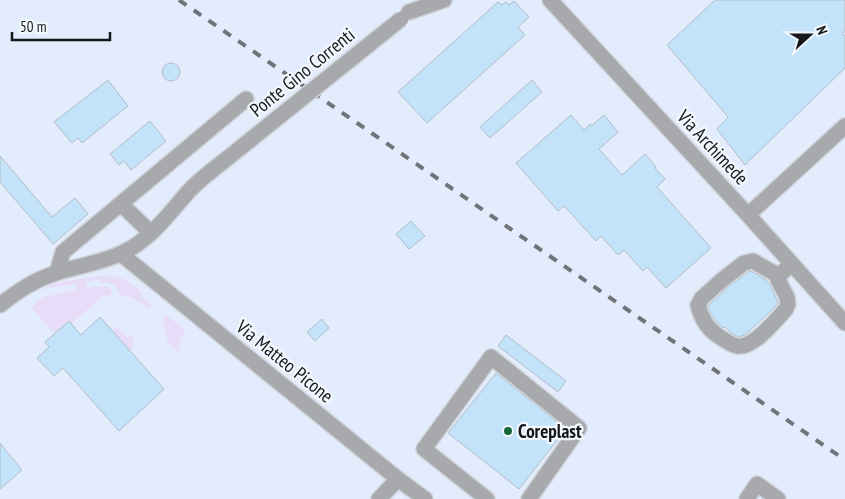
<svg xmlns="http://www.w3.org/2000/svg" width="845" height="499" viewBox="0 0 845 499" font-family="'PT Sans Narrow',sans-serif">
	<rect width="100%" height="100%" fill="#f3f8ff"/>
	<path fill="#e3ecfc" d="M0,0H845V499H0Z"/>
	<path fill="#e8ddf9" d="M104,275L107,276L119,277L126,280L140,290L143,298L152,305L149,309L131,297L120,296C115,283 114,283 101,283L100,279L86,282L87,288C96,287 107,283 112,291L110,296L104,295L71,324L68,321L55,334L31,307L43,297L76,290L75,284L42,289L55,283Z
		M164,316L170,318L186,331L181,337L179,344L181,348L180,353L168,343L163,322Z
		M116,326L128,338L133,333V343L131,352L112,331Z"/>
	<path fill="#c2e3fa" stroke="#b4bdc3" d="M715,0H845V30L843,34L845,36V68L745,165L717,129L728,117L667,45Z
		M514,1L529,17L518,27L525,35L427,123L398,92L498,2L502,5L506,2L509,5Z
		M162 72a9 9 0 1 1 18 0a9 9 0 1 1-18 0Z
		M108,80L128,106L82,143L78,138L72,143L54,122Z
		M532,80L542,92L490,138L480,127Z
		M571,115L584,130L590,124L591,126L604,115L618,132L599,149L622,175L645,154L656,167L655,168L665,179L657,187L711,248L666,288L647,267L643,271L624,250L618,255L601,236L596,241L564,206L558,211L516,163Z
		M150,121L166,141L131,170L124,161L119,165L110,154Z
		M0,156L52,217L75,198L88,214L53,244L0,182Z
		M411,221L425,236L409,249L396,234Z
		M751,271L765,279L770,284L778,303L772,310L745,335L738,337L731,333L725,327L723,328L718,324L711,315L708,306L728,287L748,272Z
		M100,317L164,389L119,431L63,368L54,376L37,358L49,347L45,342L69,321L81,335Z
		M322,319L329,328L315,341L307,332Z
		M506,335L566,381L558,392L498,346Z
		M496,373L566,429L519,489L448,433Z
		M0,443L22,470L0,489Z"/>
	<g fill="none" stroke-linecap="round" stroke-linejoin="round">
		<defs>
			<path id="minor" d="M550,0L748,215L845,323
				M409,12L444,0
				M121,204L151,233
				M748,215L845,126
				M121,254L398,479L425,499
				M57,272L63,252L246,99
				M779,276L753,261L744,263L722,280L702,298L698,305C701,318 708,330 720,337C725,340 731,345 737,346C753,349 776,320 786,309L788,304L787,297L778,280L779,276L791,264
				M0,305C18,291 34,280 56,273C77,266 101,263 122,253C150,240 168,215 188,192C200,179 215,168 229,157
				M379,499L398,479
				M487,499L424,449L491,357L579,428L529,499
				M747,499L757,484L778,499"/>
		</defs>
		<use href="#minor" stroke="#cfd4da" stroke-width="18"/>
		<use href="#minor" stroke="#a8a9ad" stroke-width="15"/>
		<path stroke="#707378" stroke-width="4" stroke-dasharray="9 9" stroke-linecap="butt" d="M179,0L845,460"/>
		<defs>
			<path id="minor-bridge" d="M229,157L401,19"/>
		</defs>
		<use href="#minor-bridge" stroke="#cfd4da" stroke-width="18" stroke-linecap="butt"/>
		<use href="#minor-bridge" stroke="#a8a9ad" stroke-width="15"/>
	</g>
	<circle fill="#156738" stroke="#f3f8ff" stroke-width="2" cx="508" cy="431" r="5"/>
	<g text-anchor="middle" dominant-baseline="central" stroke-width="4.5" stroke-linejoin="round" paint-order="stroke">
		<g font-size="19" fill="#15171a" stroke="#f3f8ff">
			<text transform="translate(302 72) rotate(-39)">Ponte Gino Correnti</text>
			<text transform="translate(713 147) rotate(47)">Via Archimede</text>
			<text transform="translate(285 361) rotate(39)">Via Matteo Picone</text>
		</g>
		<g font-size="19" font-weight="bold" fill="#15171a" stroke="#f3f8ff" text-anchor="start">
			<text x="518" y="431">Coreplast</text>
		</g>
	</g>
	<g transform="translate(810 35) rotate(69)" stroke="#f3f8ff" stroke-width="4" paint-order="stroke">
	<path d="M0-4L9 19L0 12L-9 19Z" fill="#15171a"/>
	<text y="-8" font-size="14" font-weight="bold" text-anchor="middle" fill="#15171a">N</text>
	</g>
	<path d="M12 32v8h98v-8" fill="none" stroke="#15171a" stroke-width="2.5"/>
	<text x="20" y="32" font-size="15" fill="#15171a" stroke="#f3f8ff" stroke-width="4" paint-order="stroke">50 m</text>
</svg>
